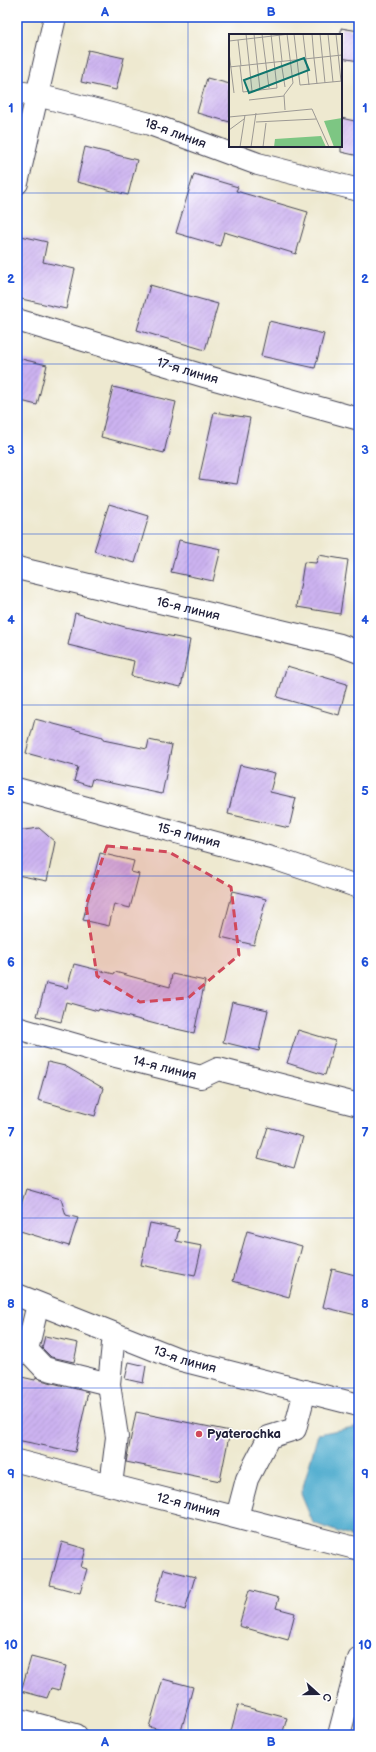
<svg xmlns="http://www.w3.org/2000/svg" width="376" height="1752" viewBox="0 0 376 1752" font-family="'Balsamiq Sans',sans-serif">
	<defs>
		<pattern id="building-hatch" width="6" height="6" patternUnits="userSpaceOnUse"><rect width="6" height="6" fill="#ccb2f0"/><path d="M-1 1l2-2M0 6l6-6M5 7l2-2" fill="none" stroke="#af99cf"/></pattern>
	</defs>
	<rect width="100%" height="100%" fill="#fff"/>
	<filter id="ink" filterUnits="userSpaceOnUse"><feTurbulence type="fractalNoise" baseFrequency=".025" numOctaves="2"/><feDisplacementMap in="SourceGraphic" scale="8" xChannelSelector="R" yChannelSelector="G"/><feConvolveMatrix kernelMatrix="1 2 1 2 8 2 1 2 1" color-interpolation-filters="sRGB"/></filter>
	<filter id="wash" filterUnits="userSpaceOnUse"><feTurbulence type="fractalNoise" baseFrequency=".012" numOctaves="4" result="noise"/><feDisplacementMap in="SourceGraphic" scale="16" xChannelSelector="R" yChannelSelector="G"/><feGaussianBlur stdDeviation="0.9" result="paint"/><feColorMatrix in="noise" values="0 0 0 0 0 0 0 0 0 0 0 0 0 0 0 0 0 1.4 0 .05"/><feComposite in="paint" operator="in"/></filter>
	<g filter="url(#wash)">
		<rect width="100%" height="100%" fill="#eee9d0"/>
		<path fill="#51adcf" stroke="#3a6885" d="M359,1426V1537L355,1538L313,1523L301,1494L318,1434Z"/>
		<g id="blocks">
			<path fill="url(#building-hatch)" d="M341,28L359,31V61L341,58Z
				M88,50L124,58L116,90L81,82Z
				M207,78L230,84V122L197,113Z
				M341,118L359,122V156L341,152Z
				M85,147L137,160L128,195L77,182Z
				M194,174L238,187L236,191L308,212L296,254L224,232L220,246L176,233Z
				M17,235L47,242L43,262L75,269L66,309L17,298Z
				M150,285L218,304L205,350L137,330Z
				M269,321L324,334L315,368L261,356Z
				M17,358L47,365L37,405L17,400Z
				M113,387L176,402L164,453L101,437Z
				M214,412L250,418L237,484L199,479Z
				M109,504L149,516L135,563L94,551Z
				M179,540L221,549L213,581L171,572Z
				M319,555L348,560L340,614L297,607L304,562L316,563Z
				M75,613L125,627L190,640L181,687L131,676L134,661L68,645Z
				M287,666L347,684L339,715L277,697Z
				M35,719L103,737V740L147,749L149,740L172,745L162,794L92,779L90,786L74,781L78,767L26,753Z
				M240,765L275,773L270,792L296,798L289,828L228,814Z
				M39,828L55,842L47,881L17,875V831Z
				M100,853L134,861L131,872L139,874L130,908L114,904L109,926L83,920Z
				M233,891L266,899L254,945L221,937Z
				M74,964L114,974L115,972L170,987L172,974L205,981L194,1033L163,1026L99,1009L98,1011L66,1002L61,1022L37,1016L46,983L67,988Z
				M232,1002L268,1010L259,1051L223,1042Z
				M298,1030L335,1041L325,1075L287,1063Z
				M48,1062L65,1066L103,1088L95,1116L38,1100Z
				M268,1127L303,1137L294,1168L258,1158Z
				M26,1189L61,1199L66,1215L78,1218L69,1246L17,1230V1218Z
				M150,1223L179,1229L176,1241L202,1246L195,1276L141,1265Z
				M247,1231L302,1246L289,1297L233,1281Z
				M332,1269L359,1276V1304L356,1315L323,1307Z
				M45,1336L78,1343L74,1362L51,1357L42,1348Z
				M129,1362L146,1366L143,1383L125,1379Z
				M17,1376L35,1380L36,1377L41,1380L88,1392L75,1452L17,1440Z
				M136,1412L230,1431L220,1481L126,1462Z
				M62,1542L86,1549L81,1567L87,1569L80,1593L50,1585Z
				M164,1569L195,1577L185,1610L155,1601Z
				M249,1590L279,1598L276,1608L295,1613L288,1640L239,1626Z
				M31,1657L66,1666L59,1690L51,1688L47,1698L21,1691Z
				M163,1679L193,1687L180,1735L149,1727Z
				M238,1705L287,1718L282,1735H230Z"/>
		</g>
	</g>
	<g filter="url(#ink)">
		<use href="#blocks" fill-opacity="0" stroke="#414051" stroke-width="1"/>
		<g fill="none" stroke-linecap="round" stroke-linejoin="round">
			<defs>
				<g id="minor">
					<path id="s1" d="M17,92L37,95L150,124L258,164L359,190"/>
					<path d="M17,183L55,17"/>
					<path id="s2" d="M17,320L204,376L359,419"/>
					<path id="s3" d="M17,568L340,645L359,652"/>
					<path id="s4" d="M17,789L279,860L359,887"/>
					<path id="s5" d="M17,1028L104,1053L201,1077L218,1069L359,1105"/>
					<path id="s6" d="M17,1295L178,1359L359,1405"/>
					<path d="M27,1350L44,1368L109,1384"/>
					<path d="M17,1355L27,1350L38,1304"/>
					<path id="s7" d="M17,1461L359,1549"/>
					<path d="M111,1485L117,1437L109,1384L114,1334"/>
					<path d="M237,1517L247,1479L269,1437L295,1429L305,1391"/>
					<path d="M17,1719L76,1735"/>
					<path d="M339,1735L359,1659"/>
				</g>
			</defs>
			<use href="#minor" stroke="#414051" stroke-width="24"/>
			<use href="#minor" stroke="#fff" stroke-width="22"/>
		</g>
	</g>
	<path fill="#d1495b" fill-opacity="0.2" stroke="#d1495b" stroke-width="3" stroke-dasharray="8 5" stroke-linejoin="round" d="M107,846L169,852L231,887L239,955L188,998L140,1002L97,976L86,905Z"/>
	<path fill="none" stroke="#1d4ed8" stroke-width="1" stroke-opacity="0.55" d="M188,17V1735M17,193H359M17,364H359M17,534H359M17,705H359M17,876H359M17,1047H359M17,1218H359M17,1388H359M17,1559H359"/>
	<circle fill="#d1495b" stroke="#fff" stroke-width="1.5" cx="199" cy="1434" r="4"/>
	<g text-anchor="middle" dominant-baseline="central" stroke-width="3" stroke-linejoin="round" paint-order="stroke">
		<g font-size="13" fill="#22223b" stroke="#fff">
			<text stroke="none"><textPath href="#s1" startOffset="164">18-я линия</textPath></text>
			<text stroke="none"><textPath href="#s2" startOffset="178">17-я линия</textPath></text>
			<text stroke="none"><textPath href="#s3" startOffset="176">16-я линия</textPath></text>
			<text stroke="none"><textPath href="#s4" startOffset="178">15-я линия</textPath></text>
			<text stroke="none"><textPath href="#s5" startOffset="153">14-я линия</textPath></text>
			<text stroke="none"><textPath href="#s6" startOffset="180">13-я линия</textPath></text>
			<text stroke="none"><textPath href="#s7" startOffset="177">12-я линия</textPath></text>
		</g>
		<g font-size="13" font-weight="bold" fill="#22223b" stroke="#fff" text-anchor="start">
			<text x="207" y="1434">Pyaterochka</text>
		</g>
	</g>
	<g transform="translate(229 34)">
		<rect width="113" height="113" fill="#eee9d0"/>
		<path d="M113,84V113H105L95,87ZM92,102L97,113H45L46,105Z" fill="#7dc683"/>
		<path fill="none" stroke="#9c9994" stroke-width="1" d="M17,0L23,57M25,0L31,56M33,0L40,54M50,0L53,27M65,0L71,51L113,47M74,0L80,51M83,0L85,24M91,0L96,49M99,0L104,48M107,0L112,47M9,6L12,32M0,7L61,0M0,18L5,59M85,24L88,50M52,27L56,53M11,32L14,58L48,54L42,0M0,33L113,21M20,66L55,62M56,76L55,61L64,49L58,0M0,83L83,75L100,113M27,88L87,85M0,96L15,85M11,113L16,81M22,113L27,79M34,113L37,89"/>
		<path fill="#0f766e" fill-opacity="0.15" stroke="#0f766e" stroke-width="2" d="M75,24L80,36L20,59L15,46Z"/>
		<rect width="113" height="113" fill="none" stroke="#22223b" stroke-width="2"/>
	</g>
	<rect width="376" height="1752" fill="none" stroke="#fff" stroke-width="44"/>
	<g transform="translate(318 1694) rotate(111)" stroke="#ffffff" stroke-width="3" paint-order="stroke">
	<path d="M0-3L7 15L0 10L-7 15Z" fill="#22223b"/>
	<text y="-6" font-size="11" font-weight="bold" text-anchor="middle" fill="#22223b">С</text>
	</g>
	<rect x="22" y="22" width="332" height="1708" fill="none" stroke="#1d4ed8" stroke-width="1.5"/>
	<g font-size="13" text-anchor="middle" font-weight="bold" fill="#1d4ed8">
		<text x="105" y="16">A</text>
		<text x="271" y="16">B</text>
		<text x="11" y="112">1</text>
		<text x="365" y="112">1</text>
		<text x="11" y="283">2</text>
		<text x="365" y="283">2</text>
		<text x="11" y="454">3</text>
		<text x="365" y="454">3</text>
		<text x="11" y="624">4</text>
		<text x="365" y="624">4</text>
		<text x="11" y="795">5</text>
		<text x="365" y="795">5</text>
		<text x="11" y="966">6</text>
		<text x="365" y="966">6</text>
		<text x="11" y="1137">7</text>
		<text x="365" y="1137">7</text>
		<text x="11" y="1308">8</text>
		<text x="365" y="1308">8</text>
		<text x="11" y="1478">9</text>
		<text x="365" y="1478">9</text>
		<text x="11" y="1649">10</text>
		<text x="365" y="1649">10</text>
		<text x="105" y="1746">A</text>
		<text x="271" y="1746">B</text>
	</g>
</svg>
